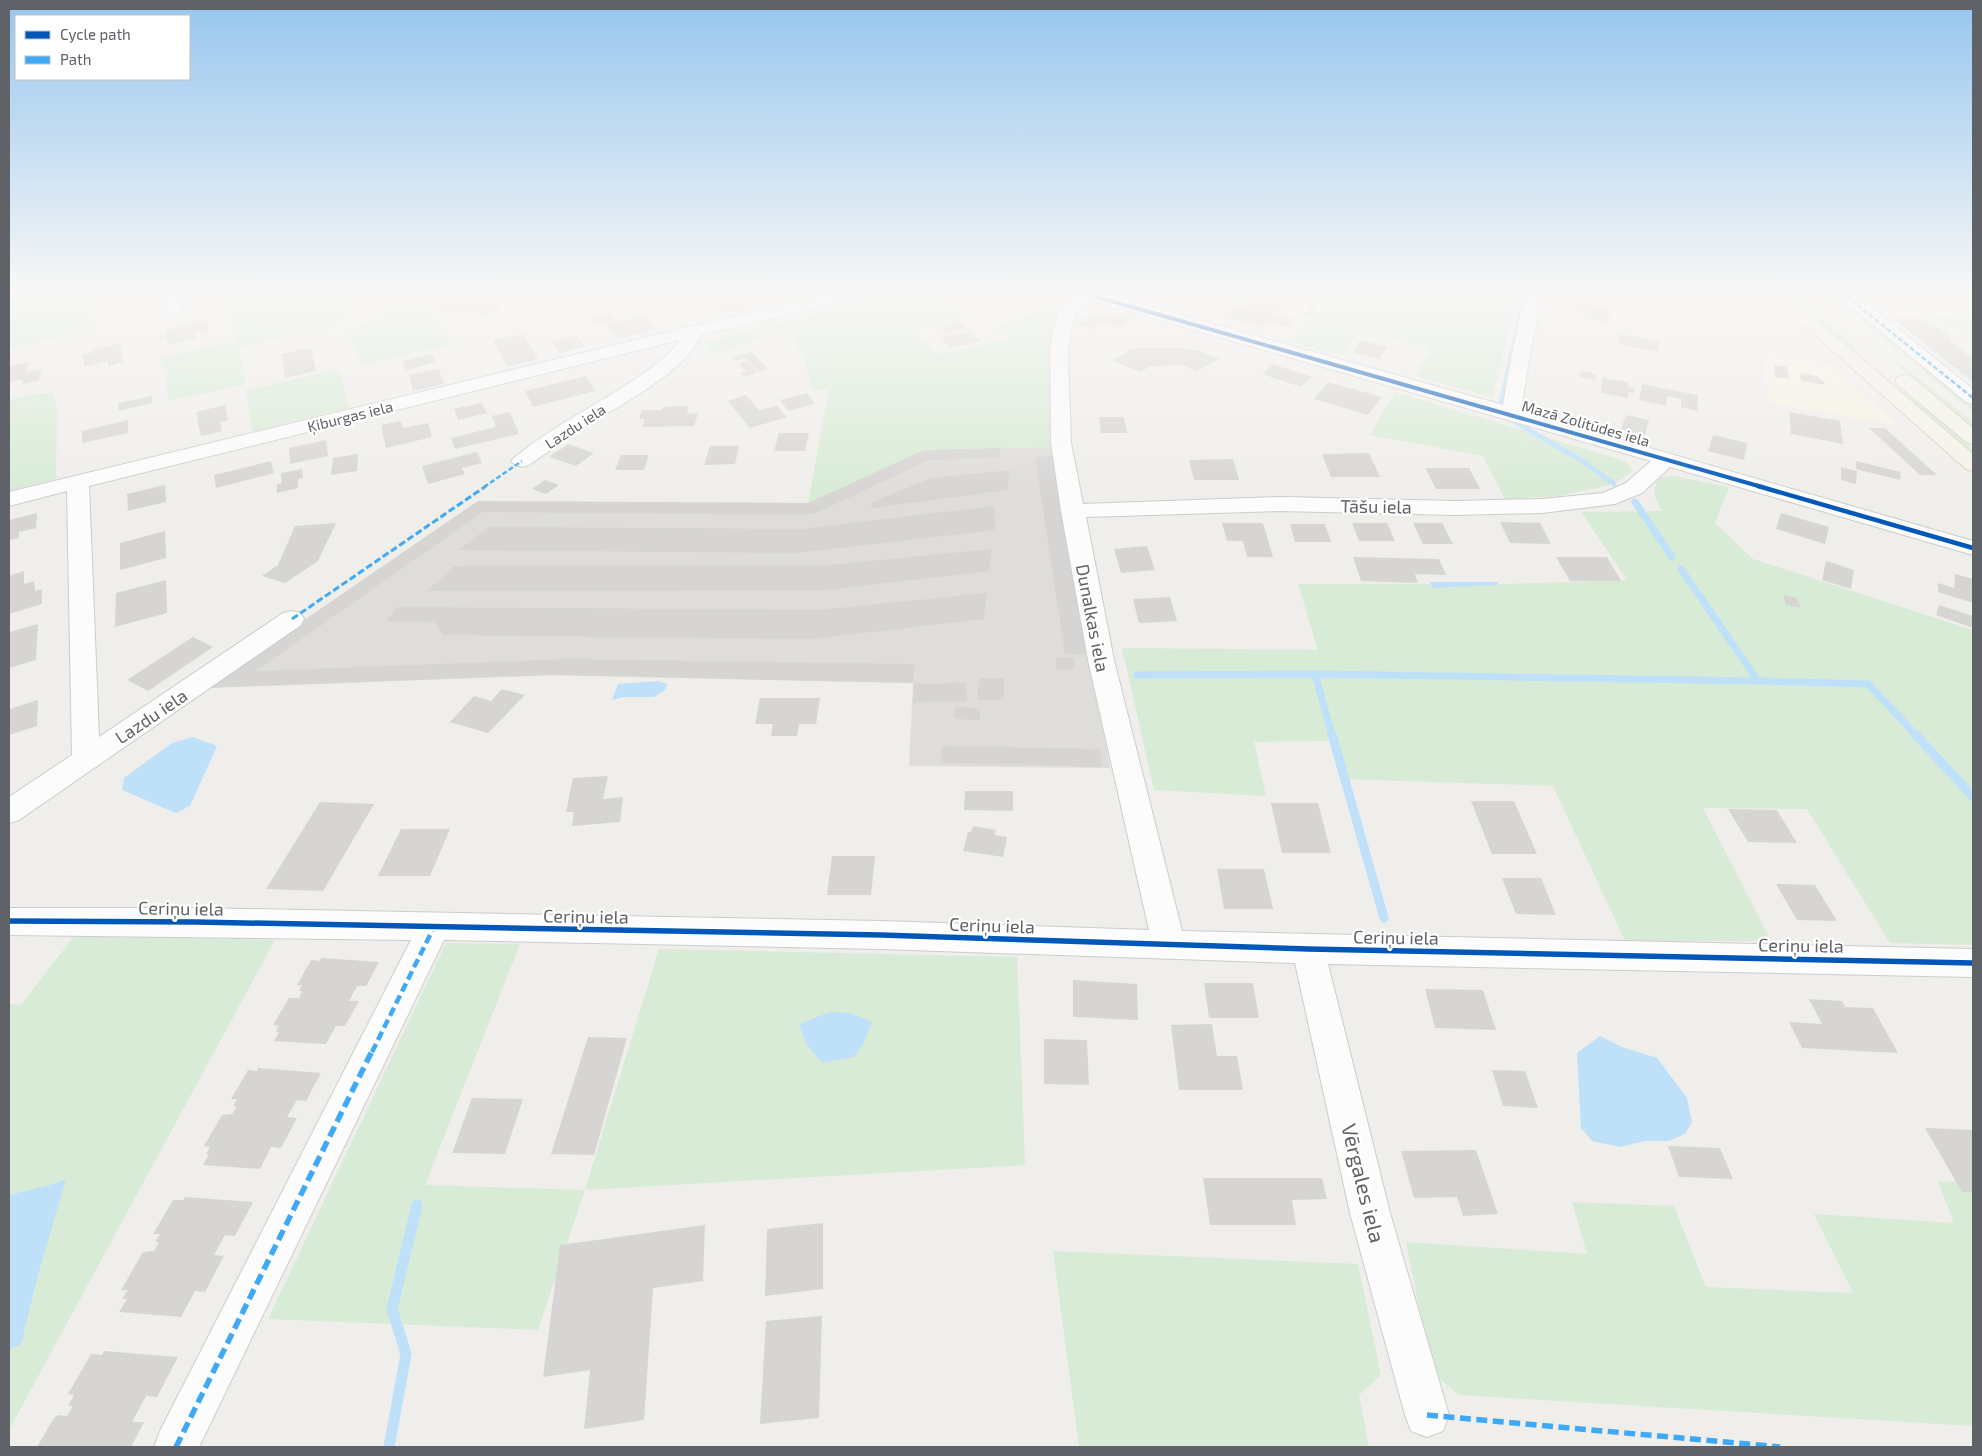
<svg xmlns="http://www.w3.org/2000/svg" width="1982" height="1456" viewBox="0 0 1982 1456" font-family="'Exo 2',sans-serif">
	<rect width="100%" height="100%" fill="#efeeea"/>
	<path fill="#f7f3e4" d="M1763,353L1830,364L1898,425L1769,403Z"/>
	<path fill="#dfddda" d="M1053,447L1110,768L909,766L913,683L553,675L205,688L478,501L808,503L924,450Z"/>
	<path fill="#d8ebd6" d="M9,291H88L91,331L9,348Z
		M276,291H340L350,317L329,327L239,347L246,384L169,401L162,357L235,342L230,303L276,294Z
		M910,291H928L962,319L910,329L938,354L1009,339L993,327L1061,304L1050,338L1053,447L924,450L808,503L829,390H812L806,365L789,328L714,354L704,343Z
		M1334,291H1473L1516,300L1493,398L1416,376L1431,348L1361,331L1343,356L1294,343Z
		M1783,291H1789L1859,350L1850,349Z
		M1825,291H1832L1973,406V412Z
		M428,304L449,345L362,365L349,334C371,316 401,310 428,304Z
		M1927,316L1973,318V333Z
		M1882,349L1973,422V430L1907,375Z
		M339,369L349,408L252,432L246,390Z
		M1894,387L1920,402L1973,448V455Z
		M1395,392L1625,461L1633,471L1614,484L1558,496L1505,499L1483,456L1370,435Z
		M40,393H54L57,408L56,479L9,491V400Z
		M1675,476L1729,487L1715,523L1753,559L1973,630V945L1890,943L1807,809L1703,808L1771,941H1625L1553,786L1340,779L1329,741L1254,742L1266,796L1154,790L1122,648L1318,650L1298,584H1505L1627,580L1581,512L1662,511C1655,498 1650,491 1660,477Z
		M75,935L275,940L9,1430V1004L21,1005Z
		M446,943L520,944L425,1185L585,1190L659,949L1017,957L1025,1165L585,1190L538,1330L268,1319Z
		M1938,1181L1973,1182V1426L1459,1395L1432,1373L1406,1242L1587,1254L1572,1202L1674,1206L1706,1287L1853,1293L1814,1214L1954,1223Z
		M1053,1251L1358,1264L1381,1375L1359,1395L1369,1447H1079Z"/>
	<path fill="#bfe0f9" d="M1430,582H1499L1497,585L1432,588Z
		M659,681L667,684L665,690L654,697H623L612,700L618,684Z
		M193,737L217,746L190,806L176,813L122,790L124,778L172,743Z
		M830,1012L850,1013L872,1022L863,1045L854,1057L822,1063L806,1044L799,1024Z
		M1600,1036L1622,1047L1657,1058L1687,1098L1692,1122L1685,1134L1669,1141H1644L1621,1147L1592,1141L1581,1128L1577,1053Z
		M66,1179L38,1275L21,1344L9,1349V1195L50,1185Z"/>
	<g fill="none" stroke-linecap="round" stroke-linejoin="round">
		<path stroke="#bfe0f9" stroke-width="5" d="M1501,403L1525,291
			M1510,419L1584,462L1614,484"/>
		<path stroke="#bfe0f9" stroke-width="7" d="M1635,502L1672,557
			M1681,569L1758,681L1868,684L1916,735
			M1137,675L1315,674
			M1332,735L1315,674L1758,681"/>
		<path stroke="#bfe0f9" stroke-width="9" d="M1332,734L1384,918
			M1915,734L1973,797"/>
		<path stroke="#bfe0f9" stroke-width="11" d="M389,1447L406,1354L392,1309L417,1205"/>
	</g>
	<path fill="#d6d5d3" d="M129,291H156V294L130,300Z
		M221,291H244L245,294L223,298Z
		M1031,291H1044L1046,292L1033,302L1021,300Z
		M1175,291H1181L1203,297L1193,306L1166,299Z
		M1884,291H1912L1919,310L1888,306Z
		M751,294L761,304L722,314L713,303Z
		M490,295L501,311L478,316L473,309L445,315L440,307Z
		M1270,295L1286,299L1272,313L1294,319L1286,327L1265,322L1261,326L1223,316L1234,306L1245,308L1248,306L1242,304L1250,296L1265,300Z
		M1555,299L1609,308L1608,313H1611V318H1609L1608,323L1583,318L1584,312L1573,311L1574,307L1554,304Z
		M1313,301L1321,302L1310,317L1302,316Z
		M1091,313L1108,317L1114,313L1133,318L1123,327L1101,322L1092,329L1077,325Z
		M611,314L615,320L596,325L592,319Z
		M644,316L656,329L618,339L607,325Z
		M1894,319H1922L1932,327H1937L1952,339H1948L1968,355H1973V382Z
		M207,321L208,331L194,334L195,339L167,345V339L160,341L159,336L166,335V330Z
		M959,322L966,328L946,333L939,327Z
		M971,331L981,341L950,348L940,338Z
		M523,334L538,359L507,367L493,340Z
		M1620,334L1660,341L1658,352L1618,344Z
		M576,336L585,346L560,353L552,342Z
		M1361,340L1388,347L1379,359L1352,352Z
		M120,343L123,362L108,366V361L84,367L83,354L93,352V349Z
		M311,348L316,371L285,378L281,354Z
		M1139,348H1183L1198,351L1219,359L1197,371L1182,365L1151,366L1140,372L1111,360L1129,351Z
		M751,352L768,369L758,372L745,358L735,361L731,357Z
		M432,354L436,362L406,370L402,361Z
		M29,362L27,372L41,369L39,381L22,384L23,379L9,382V366Z
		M747,362L757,373L743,377L740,373L746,372L739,364Z
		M1273,364L1312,377L1301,387L1262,374Z
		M1774,365L1787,367L1789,379L1775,377Z
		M439,369L444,384L413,391L409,375Z
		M1581,371L1596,374L1595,380L1580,377Z
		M1800,373L1817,376L1827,385L1801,381Z
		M586,376L595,391L533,407L525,391Z
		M1602,378L1628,382V387L1634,388V393L1628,392V398L1601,393Z
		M1328,382L1382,397L1368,415L1314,399Z
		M1642,384L1698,395L1697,411L1681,407V399L1667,396L1666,406L1639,400Z
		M807,393L815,404L788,411L780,400Z
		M746,395L759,410L777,406L787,417L750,428L728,401Z
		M152,396V403L118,411V403Z
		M482,403L487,413L458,420L454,409Z
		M225,405L228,420L220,422L222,431L201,436L196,412Z
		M689,406L687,414L698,413L694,426L642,427L645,419H639L642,410H662L663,407Z
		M510,412L519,434L455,449L451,438L496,427L492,416Z
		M1789,412L1840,421L1843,444L1791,434Z
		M1626,415L1649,420L1645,435L1621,429Z
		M1099,417H1124L1127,433H1101Z
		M128,420V433L82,443V431Z
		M401,421L403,428L428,423L432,437L386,448L381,425Z
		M1869,428H1885L1937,475H1920Z
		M779,433H809L805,451H774Z
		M1713,435L1747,443L1744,460L1708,451Z
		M326,440L328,456L290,464L289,448Z
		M568,444L594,453L576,466L549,457Z
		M710,446H739L735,464L704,465Z
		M1000,448V458L929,460L816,513L805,515L483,512L256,671L567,659L915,664L913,683L553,675L205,688L478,501L808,503L924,450Z
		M477,452L482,463L462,468L465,474L428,484L422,466Z
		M1369,453L1380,477H1331L1322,454Z
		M358,454L357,471L331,475L333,458Z
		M621,455H649L644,470H615Z
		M1055,456L1089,654H1065L1035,457Z
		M1233,459L1239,480H1194L1189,460Z
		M271,461L274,473L216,488L214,475Z
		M1856,461L1901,472L1900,480L1856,469Z
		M1841,467L1857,471L1856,484L1841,480Z
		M1425,468H1469L1480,489H1436Z
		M302,469L303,478L298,479V488L277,493V484L282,483L281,473Z
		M1010,470L1007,490L872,508L871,503L931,478Z
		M545,480L559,485L546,494L532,489Z
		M165,485L166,502L128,511L127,494Z
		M994,506L995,530L796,553L458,550L489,527L802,529Z
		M37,513L36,528L19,532V538L9,540V520Z
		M1781,513L1829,527L1825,544L1776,529Z
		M1500,522L1540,523L1551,544L1510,543Z
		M336,523L318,561L285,583L262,576L278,565L295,526Z
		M1222,523H1263L1273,557H1247L1243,541H1227Z
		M1352,523H1387L1395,541H1359Z
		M1413,523H1442L1453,544H1423Z
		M1290,524H1325L1331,542H1295Z
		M165,531L166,558L120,570V543Z
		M1147,546L1155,570L1121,573L1114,549Z
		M992,549L989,571L826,590L427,591L454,566L830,565Z
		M1353,557L1439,559L1446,575L1415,574L1418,583L1361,581Z
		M1556,557H1607L1621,581H1570Z
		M1826,561L1854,570L1851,589L1822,580Z
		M24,571V584L34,581L35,591L42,589V604L9,614V576Z
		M1955,574L1973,579V603L1938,592V583L1954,588Z
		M166,580L167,613L115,627L116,593Z
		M987,593L984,619L811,639L443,635L434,622L387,621L397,607L819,610Z
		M1783,595L1797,598L1801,608L1786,605Z
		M1170,597L1177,621L1139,623L1133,599Z
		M1939,605L1973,616V628L1936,615Z
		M38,624L36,660L9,668V632Z
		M193,637L213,647L148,691L127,680Z
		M1056,658H1074V669H1056Z
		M979,678H1004V700H977Z
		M966,683L967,701L913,702L914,684Z
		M502,689L525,695L488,733L450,722L474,696L491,701Z
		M760,698H820L816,724H799L797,736H771L773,724H755Z
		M38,700L37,726L9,735V709Z
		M955,707L980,708V720L954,719Z
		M942,746L1101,749L1102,767L941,763Z
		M608,776L603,799L623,797L620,822L572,826L574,812H566L573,778Z
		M965,791H1013V811L964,810Z
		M1471,801H1514L1537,854H1492Z
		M320,802L374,804L323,891L266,889Z
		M1271,803H1318L1331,853H1282Z
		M1728,809L1777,810L1797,843L1748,842Z
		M973,826L996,830L995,835L1007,837L1003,857L963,851L968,832H971Z
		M401,829H450L430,876H378Z
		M832,856H875L871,895H827Z
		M1217,869H1264L1273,909H1224Z
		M1502,878H1541L1556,915L1516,914Z
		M1776,884L1815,885L1837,921L1797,920Z
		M321,958L379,962L366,986H357L349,1001H359L345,1026H336L326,1044L274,1041L279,1032H276L279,1026L273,1025L289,998H299L302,991H299L302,985H297L311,960L320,961Z
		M1073,980L1137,984L1138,1020L1073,1017Z
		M1204,983H1253L1259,1018H1209Z
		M1425,989L1483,990L1496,1030L1435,1028Z
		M1809,999L1842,1001L1845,1007L1873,1008L1898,1053L1802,1048L1789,1022L1822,1024Z
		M1212,1024L1217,1056H1237L1243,1090H1179L1171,1025Z
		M588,1037L627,1038L594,1155L551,1154Z
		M1044,1039L1087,1040L1089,1085L1044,1084Z
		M258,1068L321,1073L306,1101L297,1100L287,1117L297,1118L281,1148L271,1147L260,1169L203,1165L209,1154H206L210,1147L204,1146L222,1115L232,1114L237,1107L233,1106L237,1099H231L248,1070L257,1071Z
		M1492,1070L1525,1071L1538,1108L1503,1106Z
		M472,1098L523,1099L505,1154L452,1153Z
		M1925,1128L1973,1130V1192H1962Z
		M1668,1146L1720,1148L1733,1179L1679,1177Z
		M1476,1150L1498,1214L1463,1216L1457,1197L1414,1198L1401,1151Z
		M1203,1178H1322L1327,1199L1292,1200L1296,1225H1210Z
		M185,1197L253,1202L235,1236L225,1235L214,1255L224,1256L205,1292L195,1291L181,1317L119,1312L127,1299H122L128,1290H121L143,1252L154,1251L159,1242H155L160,1234H153L173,1200H183Z
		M823,1223V1289L765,1296L767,1229Z
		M705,1225L703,1281L653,1288L644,1420L584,1429L590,1370L543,1377L560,1245Z
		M822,1316L819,1418L760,1424L766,1321Z
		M104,1351L178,1357L157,1397L146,1396L132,1422H144L131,1447H37L54,1418L58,1415L67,1416L73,1406H68L74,1395L68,1394L91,1354L102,1355Z"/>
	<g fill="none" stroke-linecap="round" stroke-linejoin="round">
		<defs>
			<path id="minor" d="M164,291H181L183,309L180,313L174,314L168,313L165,309Z
				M842,291H873L871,295L701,335C685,374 609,411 573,434C558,444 544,455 529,465L522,467L515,465L511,461L515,457C529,446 544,435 559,426C590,406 662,369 680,340L89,486L99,737L283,613L292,611L301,613L304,619L301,625L19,820L9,823V797L72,755L67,491L9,506V492L693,326Z
				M1068,291H1096L1503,405L1512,354L1526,291H1543L1530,354L1521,411L1973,541V555L1670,467L1642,493L1615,504L1542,513L1455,515L1280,511L1086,517L1114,660L1182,931L1973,949V977L1328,964L1390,1213L1449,1415L1443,1431L1427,1437L1411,1431L1405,1415L1350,1213L1295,963L881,949L444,940L199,1447H154L160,1431L411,940L9,935V908H196L881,921L1149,930L1088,660L1061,511L1051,443L1050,353L1053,329L1059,312L1075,296L1070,295ZM1090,300L1651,461L1626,483L1603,493L1542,499L1455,501L1280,497L1083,504L1071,443L1068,353L1071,329L1076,314Z
				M1832,291H1851L1973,389V404L1966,402Z"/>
			<path id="major" d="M1765,291H1783L1973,454V471L1966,469Z
				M1905,375L1912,377L1973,428V444L1966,442L1898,385L1895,381L1898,377Z"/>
		</defs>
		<use href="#minor" stroke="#cbcccc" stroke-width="2"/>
		<use href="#major" stroke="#d7ceb8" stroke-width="2"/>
		<use href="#minor" fill="#fdfcfc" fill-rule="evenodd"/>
		<use href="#major" fill="#f4f2e9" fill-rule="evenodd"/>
		<path stroke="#3fa9f5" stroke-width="2.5" stroke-dasharray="5 2.5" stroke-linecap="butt" d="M1840,291L1973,398
			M484,487L522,461"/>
		<path stroke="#3fa9f5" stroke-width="3" stroke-dasharray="7 3" stroke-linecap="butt" d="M292,619L486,486"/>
		<path stroke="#3fa9f5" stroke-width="4.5" stroke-dasharray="9 4.5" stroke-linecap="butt" d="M372,1052L434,927"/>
		<path stroke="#3fa9f5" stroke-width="5.5" stroke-dasharray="11 5.5" stroke-linecap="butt" d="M1427,1415L1780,1447
			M176,1447L372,1051"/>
		<defs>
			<path id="cycleway-far2" d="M1076,291L1762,487"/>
			<path id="cycleway-far1" d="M1758,486L1973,548"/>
			<path id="cycleway" d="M9,921L196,922L881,935L1308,949L1973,963"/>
		</defs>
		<use href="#cycleway-far2" stroke="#fff" stroke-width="5.5"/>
		<use href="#cycleway-far1" stroke="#fff" stroke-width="7"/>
		<use href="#cycleway" stroke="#fff" stroke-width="9"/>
		<use href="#cycleway-far2" stroke="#0057b8" stroke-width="4"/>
		<use href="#cycleway-far1" stroke="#0057b8" stroke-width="4.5"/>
		<use href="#cycleway" stroke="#0057b8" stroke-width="5.5"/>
	</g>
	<linearGradient id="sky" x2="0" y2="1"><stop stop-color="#97c6ef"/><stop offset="0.59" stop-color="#f8f7f6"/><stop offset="1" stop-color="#f8f7f6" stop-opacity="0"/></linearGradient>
	<rect width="1982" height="495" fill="url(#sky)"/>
	<g text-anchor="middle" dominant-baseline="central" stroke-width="4.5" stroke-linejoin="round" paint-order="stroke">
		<g font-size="15" fill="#5f6368" stroke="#fff">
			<text transform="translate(350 416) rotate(-14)">Ķiburgas iela</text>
			<text transform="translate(1586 423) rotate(16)">Mazā Zolitūdes iela</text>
			<text transform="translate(575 426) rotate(-33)">Lazdu iela</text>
		</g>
		<g font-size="18" fill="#5f6368" stroke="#fff">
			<text transform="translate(1376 506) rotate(1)">Tāšu iela</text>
			<text transform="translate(1093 618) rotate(79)">Dunalkas iela</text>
			<text transform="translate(151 716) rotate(-34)">Lazdu iela</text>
			<text transform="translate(181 908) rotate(1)">Ceriņu iela</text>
			<text transform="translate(586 916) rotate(1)">Ceriņu iela</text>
			<text transform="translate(992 925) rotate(2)">Ceriņu iela</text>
			<text transform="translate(1396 937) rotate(1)">Ceriņu iela</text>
			<text transform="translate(1801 945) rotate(1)">Ceriņu iela</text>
		</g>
		<g font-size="21" fill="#5f6368" stroke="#fff">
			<text transform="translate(1364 1183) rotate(76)">Vērgales iela</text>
		</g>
	</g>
	<rect width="1982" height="1456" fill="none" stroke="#5f6368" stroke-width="20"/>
	<rect x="15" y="15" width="175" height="65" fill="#ffffff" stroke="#bfc1c3"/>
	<rect x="25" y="31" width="25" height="8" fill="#0057b8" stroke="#bfc1c3"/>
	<text x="60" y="40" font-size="15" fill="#5f6368">Cycle path</text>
	<rect x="25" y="56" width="25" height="8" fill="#3fa9f5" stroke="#bfc1c3"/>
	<text x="60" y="65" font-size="15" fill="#5f6368">Path</text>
</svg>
